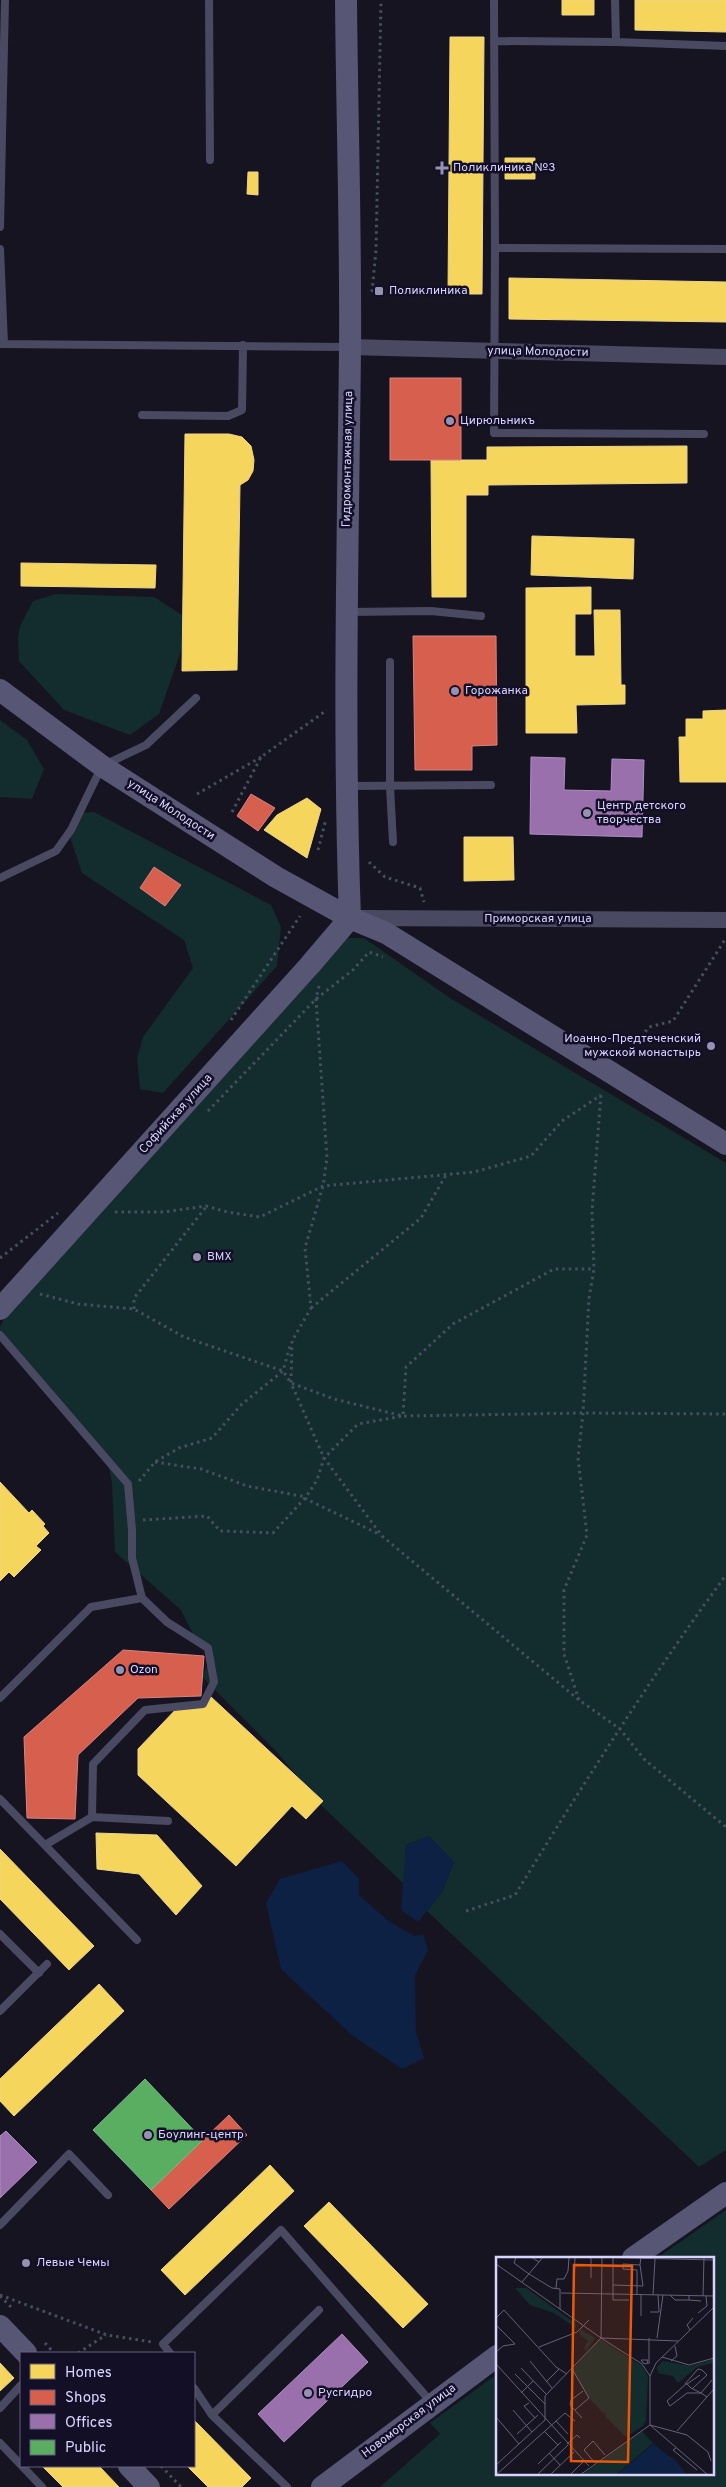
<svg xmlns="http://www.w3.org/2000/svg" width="726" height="2487" viewBox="0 0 726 2487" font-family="Overpass,sans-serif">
	<rect width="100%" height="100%" fill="#161421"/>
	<path fill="#132c2d" d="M56,594L154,597L182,615L184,642L159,714L130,735L64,710L19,661L18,638L20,626L33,601Z
		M0,720L27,740L44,769L32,799L0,797Z
		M94,812L271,905L281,927L277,966L163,1093L140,1089L137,1058L143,1037L193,968L184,940L82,873L71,840V830L79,813Z
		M345,938H364L450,998L726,1163V2150L699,2167L427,1911L442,1892L454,1862L429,1836L406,1845L404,1884L321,1805L276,1751L202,1677L213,1652L195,1638L181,1610L115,1552L112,1483L107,1459L28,1374L0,1332V1327L11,1305Z
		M726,2210V2487H380L440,2434L430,2423L497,2374V2473H712V2258H657Z"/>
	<path fill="#0d2144" d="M429,1836L454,1862L442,1892L418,1922L401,1910L406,1845Z
		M342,1861L359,1879V1895L387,1920L414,1936L423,1934L428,1950L415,1975L416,2032L424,2058L402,2069L353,2036L281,1969L266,1903L280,1879Z"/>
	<path fill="#f6d55c" stroke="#edd58d" d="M562,0H594V15H562Z
		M635,0H726V32L635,30Z
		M450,37H484L482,294H448Z
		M505,158H535V179H505Z
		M248,172H258V195L247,194Z
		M509,278L726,282V322L509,319Z
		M185,434H229L242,437L251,446L254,460L253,471L248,480L240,485L237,670L182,671Z
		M687,446V483L488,485V495H466V597H432L431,460H487V447Z
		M532,536L634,539L633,579L531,575Z
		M21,563L156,565L155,588L21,586Z
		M591,587V614H575V656H595L594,610H620L621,685H625V704L576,705L577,733H526V588Z
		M726,710V782H680L679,737H686V719H703V711Z
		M307,798L321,809L307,858L264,830L277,815Z
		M464,837H513L514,880L464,881Z
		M0,1482L29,1513L32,1510L45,1524L43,1526L49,1533L36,1546L41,1550L14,1577L9,1572L0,1581Z
		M210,1696L323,1801L306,1819L292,1806L236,1866L138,1775V1749L181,1704H203Z
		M96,1833L157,1835L202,1886L176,1915L139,1874L97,1869Z
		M0,1849L94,1946L69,1970L0,1899Z
		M99,1984L124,2011L14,2116L0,2101V2079Z
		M270,2165L294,2191L185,2295L161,2270Z
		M329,2202L428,2304L403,2328L304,2226Z
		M0,2363L14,2378L0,2391Z
		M194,2420L251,2478L242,2487H208L187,2466H194Z
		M42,2466H99L119,2487H63Z"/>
	<path fill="#d6604d" stroke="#d78382" d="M390,378H461V460H390Z
		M413,636H496L497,745L472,746V770H415Z
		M251,794L275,808L258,831L237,816Z
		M154,867L181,885L165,906L140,888Z
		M123,1650L204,1656L201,1696L138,1698L78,1755L75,1819L27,1818L24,1737Z
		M229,2115L247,2135L169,2209L151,2190Z"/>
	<path fill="#9970ab" stroke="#ac8ec4" d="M531,757L565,758L564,790L611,791L612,759L644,760L642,837L530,834Z
		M6,2131L37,2162L0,2198V2136Z
		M342,2334L368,2362L284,2442L258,2414Z"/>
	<path fill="#5aae61" stroke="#80b990" d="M145,2079L203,2140L151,2190L93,2130Z"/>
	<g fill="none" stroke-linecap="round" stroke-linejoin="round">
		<path stroke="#44505f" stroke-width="3" stroke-dasharray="2.5 4" stroke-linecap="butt" d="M372,292L376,250L381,0
			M197,794L261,757
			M232,812L261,757L327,710
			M318,850L326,819
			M369,862L385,877L420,888L424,902
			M319,986L316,999L327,1158L323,1186L305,1248L311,1308L292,1341L291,1383L324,1458L382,1536L579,1700L620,1729L644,1759L726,1827
			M231,1020L300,916
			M633,1047L649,1027L673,1021L726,938
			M208,1111L316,999L353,970L369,952L383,957
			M115,1212H164L206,1206L227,1212L260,1217L323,1186L474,1172L531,1156L562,1121L601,1095
			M0,1258L58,1213
			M40,1294L78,1304L134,1309L184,1337L283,1371L291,1383L334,1399L403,1416L583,1413L726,1414
			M311,1308L421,1218L446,1175
			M134,1309V1298L206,1207
			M155,1462L201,1469L247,1486L306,1497V1499L381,1535
			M139,1481L155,1462L179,1448L212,1438L242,1404L283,1371L290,1346
			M143,1520L207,1516L220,1531L273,1533L306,1497L317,1480L324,1458L358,1424L403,1416L406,1367L453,1324L554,1269H594
			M579,1700L564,1654V1590L587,1535L578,1458L583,1413L589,1298L594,1269L592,1211L601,1094
			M466,1911L515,1895C582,1786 650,1678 726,1575
			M0,2295L107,2335L152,2342
			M0,2296L13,2309
			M45,2343L54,2353
			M78,2353L106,2335
			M161,2466L181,2487"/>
		<path stroke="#4a4962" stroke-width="8" d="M209,0L210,160
			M494,0L495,248
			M615,0L616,42L726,46
			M494,41L616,42
			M0,227L5,0
			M0,249L4,344
			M0,344L348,347
			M142,415L228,416L242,410L243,345
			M704,434L494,433L495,248L726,249
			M348,612L431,611L481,616
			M390,662V787L393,842
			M349,786L491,785
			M0,878L56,851L71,830L102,766L146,745L196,698
			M0,1335L128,1484L132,1530V1558L142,1598L167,1622L208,1648L214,1682L203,1704L145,1710L93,1764L92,1817L45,1845
			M0,1698L91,1607L142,1598
			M0,1799L137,1940
			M92,1817L168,1821
			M0,1934L39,1973
			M0,2011L47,1964
			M0,2225L69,2154L108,2195
			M170,2353L163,2344L281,2230L431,2402
			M194,2388L212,2415L287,2487
			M0,2408L21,2385
			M212,2415L319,2310
			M0,2443L21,2465
			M22,2466L42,2487"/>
		<path stroke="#4a4962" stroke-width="16" d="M350,347L726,357
			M358,918L726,920"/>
		<path stroke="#575674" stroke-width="22" d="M346,0C347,117 351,234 350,350C348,540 343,729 350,918
			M0,690L102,766L276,877L350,918L386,933L726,1144
			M0,1309L310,965L350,918
			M633,2258L726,2193
			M0,2326L26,2353
			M129,2466L149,2487
			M322,2487L497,2356"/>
	</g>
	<g fill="#9591b1" stroke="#130f26" stroke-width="2">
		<path d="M439.5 160.5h5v5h5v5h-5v5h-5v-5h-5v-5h5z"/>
		<rect x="374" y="286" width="10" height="10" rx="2.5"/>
		<circle cx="450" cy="421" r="5"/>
		<circle cx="455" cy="691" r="5"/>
		<circle cx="587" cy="813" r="5"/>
		<circle cx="711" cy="1046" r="5"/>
		<circle cx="197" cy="1257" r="5"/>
		<circle cx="120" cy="1670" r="5"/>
		<circle cx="148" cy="2135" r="5"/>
		<circle cx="26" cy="2263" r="5"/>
		<circle cx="308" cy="2393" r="5"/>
	</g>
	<g text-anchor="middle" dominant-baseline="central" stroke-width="5" stroke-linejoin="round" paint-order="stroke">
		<g font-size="12" fill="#d9d4ff" stroke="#130f26" text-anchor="start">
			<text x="453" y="168">Поликлиника №3</text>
			<text x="389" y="291">Поликлиника</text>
			<text x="460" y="421">Цирюльникъ</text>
			<text x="465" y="691">Горожанка</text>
			<text x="597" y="806">Центр детского<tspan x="597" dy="14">творчества</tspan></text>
			<text x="701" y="1039" text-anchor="end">Иоанно-Предтеченский<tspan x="701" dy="14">мужской монастырь</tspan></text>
			<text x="207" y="1257">BMX</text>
			<text x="130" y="1670">Ozon</text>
			<text x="158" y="2135">Боулинг-центр</text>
			<text x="36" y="2263">Левые Чемы</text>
			<text x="318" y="2393">Русгидро</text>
		</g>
		<g font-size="12" fill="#d9d4ff" stroke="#130f26">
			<text transform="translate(538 352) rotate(1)">улица Молодости</text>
			<text transform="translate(348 459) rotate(-89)">Гидромонтажная улица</text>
			<text transform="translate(171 810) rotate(33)">улица Молодости</text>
			<text x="538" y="919">Приморская улица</text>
			<text transform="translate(176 1114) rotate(-48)">Софийская улица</text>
			<text transform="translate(409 2421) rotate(-37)">Новоморская улица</text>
		</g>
	</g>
	<g transform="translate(496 2257)">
		<rect width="218" height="218" fill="#161421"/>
		<path d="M19,31H30L79,66L80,71L58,56L34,48ZM84,72L99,81L90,94L88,91L92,84L83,77ZM104,82L146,109L152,119L150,163L147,169L130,180L109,159L111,155L108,157L92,140L76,113ZM217,102V106L201,110L182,126L177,119L162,116L161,110L167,104L194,109ZM146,174L157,186L121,217L86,218Z" fill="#132c2d"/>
		<path d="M157,187L180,204L190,217H122Z" fill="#0d2144"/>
		<path fill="none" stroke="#64617a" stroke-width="1" d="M20,0L18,6L33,17L56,31L64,32V52M35,0L43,5L47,0M56,0H74M92,0L218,3M0,7L105,81L182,84M95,21V0M26,25L43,5M117,28V1M60,31L61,22H68L72,14L73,1M78,35L79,0M65,36L218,39M141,37V13L127,12V7L144,8L145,0M157,38L159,2M174,38L179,43H193M193,38V43L205,44M207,39L208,0M133,43H117V28L147,29L144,8M154,55H163L162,38M202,56L211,49L210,39M145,59V37M0,61L8,53L60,110L71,117M0,68L19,87L7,89L0,95M194,73L191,68L197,61M105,81L106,0M105,81L146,107L154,119M153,81V107M161,81L167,38M43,90L81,75L93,63M166,100L193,108L218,101M145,103H152L151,107L147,106ZM34,104L56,131M175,104L181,99L179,89M0,107L93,209M25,111L50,137M76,112L93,141L79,153M19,117L49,147M50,125L63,112M189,127L202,112L206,113L211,118L196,132M191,127L204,118M25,136L37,124M211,140L205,136L195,131L191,127H190L171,144L174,149L191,136H205L216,123M33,146L28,149L39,161M17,153L36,175M0,160L23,187M86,161L74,148L75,143L87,134M60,164L72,177M48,174L62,188M181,174L218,132M21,177L42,158M71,187L81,178L84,181M180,191L177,193L201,213M53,196L64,208M99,206L88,193L97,184L109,198M42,207L65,185M0,208L49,163V139L105,81M0,218L69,156L79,164M41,218L72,188M54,218L78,195M74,218L87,205M84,218L154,168L191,178L212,195L215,204M212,218L154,168V119L160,106L218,50"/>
		<path fill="#e8590c" fill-opacity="0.15" stroke="#e8590c" stroke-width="2.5" d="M78,8L136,9L132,205L75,204Z"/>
		<rect width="218" height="218" fill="none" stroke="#d9d4ff" stroke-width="2.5"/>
	</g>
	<rect x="20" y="2352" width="175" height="115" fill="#130f26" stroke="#625e7d"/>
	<rect x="30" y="2364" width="25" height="15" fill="#f6d55c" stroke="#625e7d"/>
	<text x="65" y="2377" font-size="15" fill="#d9d4ff">Homes</text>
	<rect x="30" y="2390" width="25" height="15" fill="#d6604d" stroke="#625e7d"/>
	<text x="65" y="2402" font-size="15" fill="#d9d4ff">Shops</text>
	<rect x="30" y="2414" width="25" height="15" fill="#9970ab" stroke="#625e7d"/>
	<text x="65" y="2427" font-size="15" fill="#d9d4ff">Offices</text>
	<rect x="30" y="2440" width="25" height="15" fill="#5aae61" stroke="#625e7d"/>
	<text x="65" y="2452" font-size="15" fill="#d9d4ff">Public</text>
</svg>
